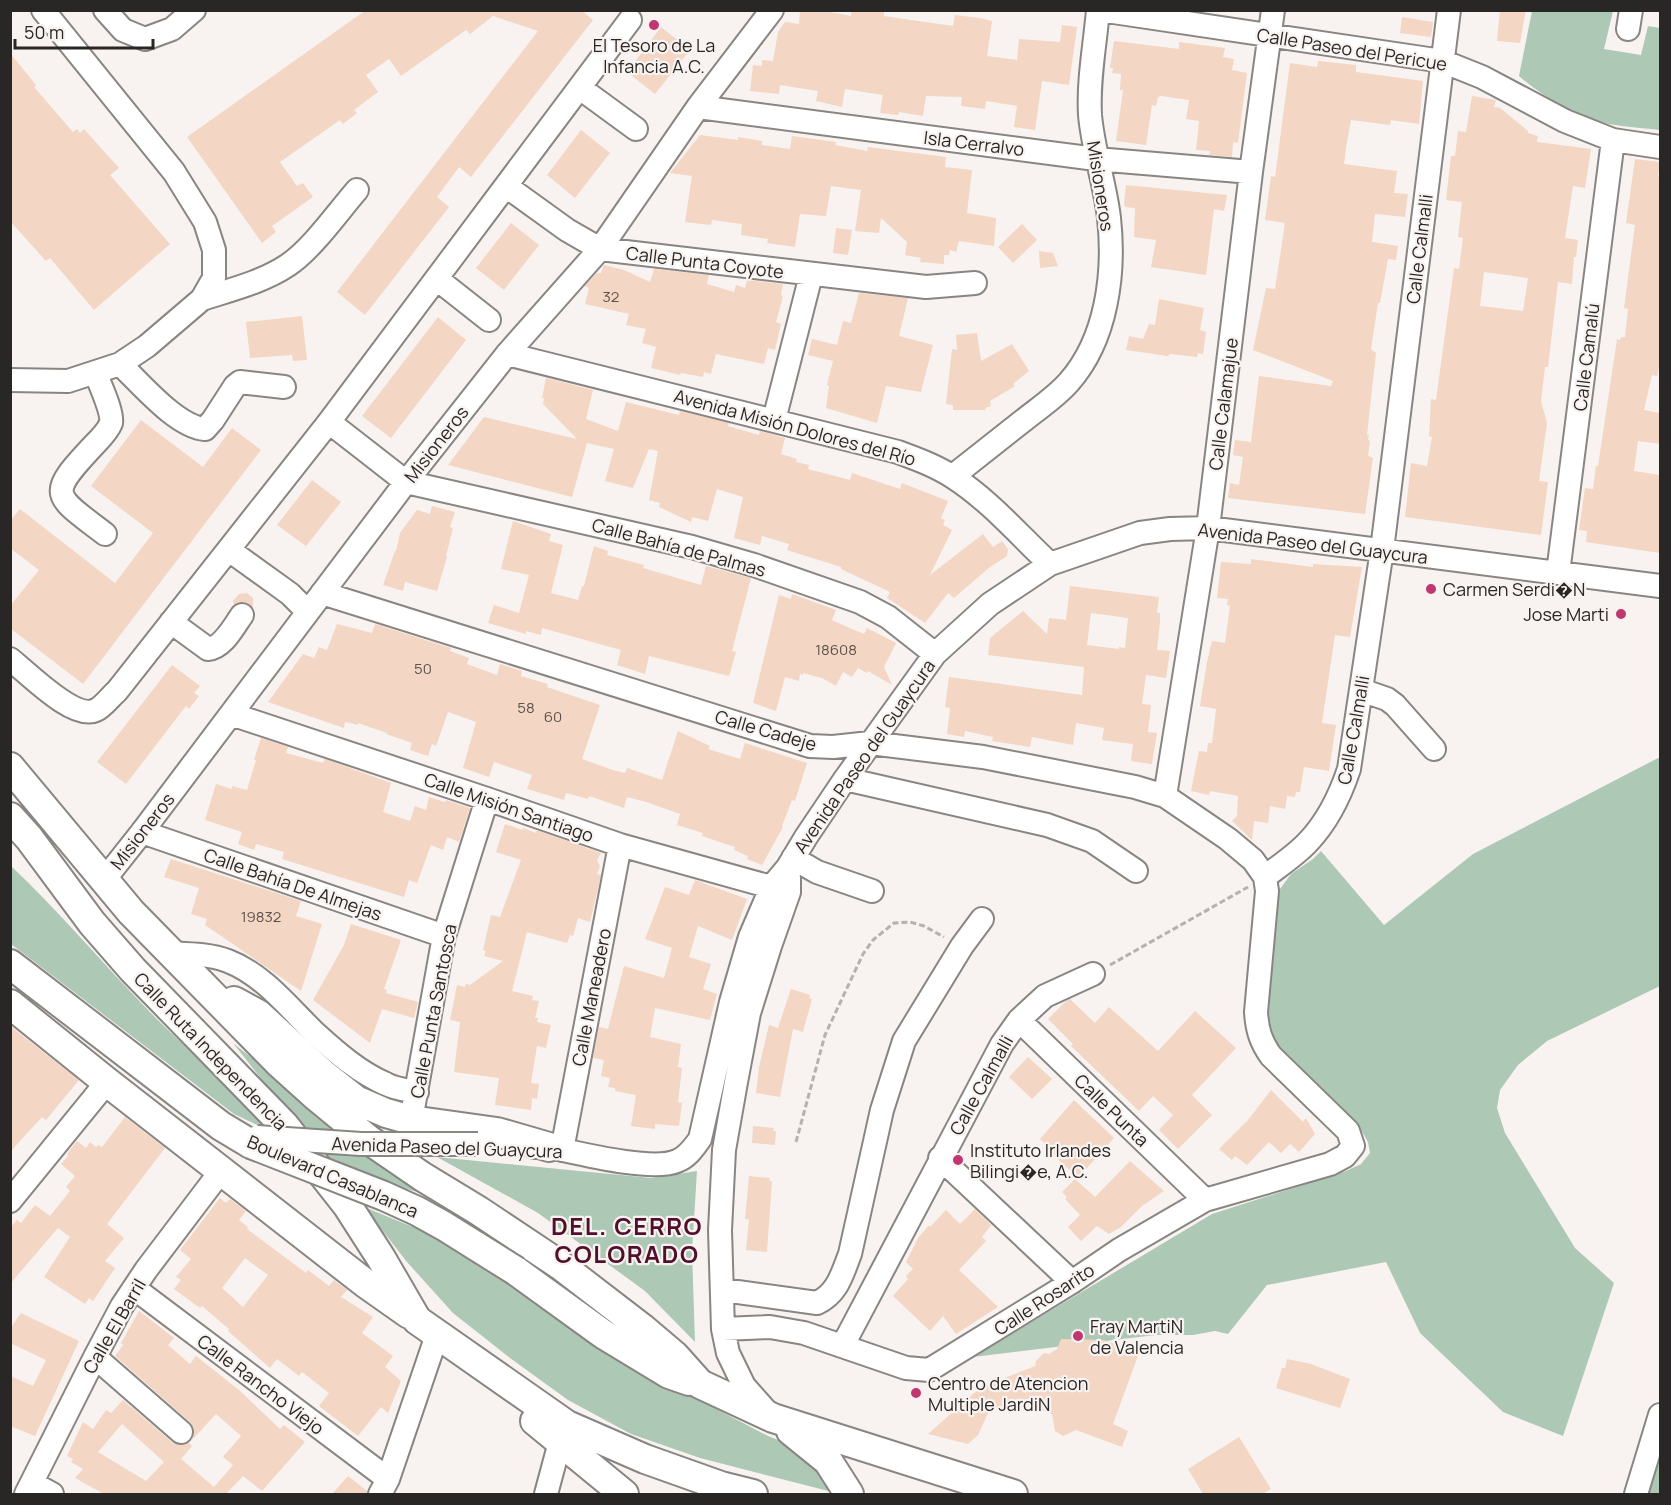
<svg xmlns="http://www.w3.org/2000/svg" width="1671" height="1505" viewBox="0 0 1671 1505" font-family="Manrope,sans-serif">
	<rect width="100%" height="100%" fill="#f8f3f0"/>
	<path fill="#aec8b6" d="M1532,11H1613L1604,49L1641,55L1648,26L1660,28V130C1644,128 1626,127 1609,124C1577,116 1544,98 1519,76Z
		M1660,757V986L1547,1041L1518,1065L1500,1090L1497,1108L1505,1133L1575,1248L1614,1283L1563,1436L1503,1412L1420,1333L1386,1262L1267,1285L1228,1334L1215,1331L1193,1335H1156L973,1357L1212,1214L1346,1171L1361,1164L1370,1153L1368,1142L1361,1130L1289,1062L1275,1045L1266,1022L1270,932L1277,893L1291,874L1313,859L1321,851L1384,925L1473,854Z
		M10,865C59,911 102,963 149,1011C191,1054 237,1091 278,1135L234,1114L11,944Z
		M233,1043L424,1194L330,1166Z
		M437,1157L651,1178L697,1171L692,1251L695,1342L645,1291L538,1213Z
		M364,1207L440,1238L637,1367L768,1436L791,1445L812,1460L836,1493L700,1458L631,1434L568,1400L510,1358L453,1313L407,1262Z
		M1655,1457L1660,1459V1494H1644Z"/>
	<path fill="#f3d6c3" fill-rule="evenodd" d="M366,10H581L593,20L471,177L459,167L437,197L449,207L365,315L337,292L538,31L493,16L470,34L466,30L401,76L389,59L366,75L378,92L354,110L357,113L343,124L340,120L280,162L297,186L303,183L313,197L272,226L276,232L262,243L187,137Z
		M800,10H819L851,16L852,10H884V16L953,26L955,15L980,18L992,21L987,56L1017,60L1019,39L1060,42L1062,25L1077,27L1069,85L1042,81L1035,130L1014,127L1017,106L986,101L985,109L961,106L962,97L926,96L923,116L899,112L898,115L880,113L883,95L845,89L842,107L816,101L818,91L780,85L779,94L750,91L753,65L762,66V60L773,61L778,32L785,22L799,24Z
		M1500,10H1526L1520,43L1497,41Z
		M1402,17L1433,22L1431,37L1400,33Z
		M661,27L690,50L655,94L627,72Z
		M1114,41L1179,49V42L1225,48L1223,57L1234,59L1232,70L1247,73L1238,143L1233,142L1232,157L1209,155L1210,151L1196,150L1199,121L1186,119L1189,100L1161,96L1158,97L1156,106L1152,105L1146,145L1116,141L1123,90H1120L1121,74L1112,73L1113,68H1110Z
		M10,53L36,85L34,87L73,132L77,129L80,133L84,129L119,168L110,175L170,244L94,310L50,258L46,261L10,221Z
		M1318,61L1356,65V72L1423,81L1419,124L1391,120L1390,125L1351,120L1347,142L1344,164L1397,171L1394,193L1408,194L1405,217L1375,214L1372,242L1398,246L1396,260L1388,259L1380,303H1378L1371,349L1376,353L1367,435H1369L1368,440L1370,441L1368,456L1373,458L1365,514L1228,498L1230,483L1239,485L1243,457L1233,455L1235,440L1251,442L1259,376L1331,386L1333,381L1253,350L1266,288L1275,289L1285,223L1265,220L1271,176L1275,177L1290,63L1317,67Z
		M1472,96L1496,100L1494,107L1500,108L1528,131V133L1538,136L1537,142L1591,149L1585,188L1573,186L1565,238L1578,240L1576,257H1574L1572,284L1558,282L1548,367H1545L1541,401L1547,423L1539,481L1548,482L1541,535L1405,517L1411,463L1427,466L1432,437L1429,436L1431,399L1436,400L1454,268L1459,269L1463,238L1458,237L1462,202L1446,200L1451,156H1455L1458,131L1466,132ZM1484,272L1528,278L1523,311L1480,306Z
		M581,130L610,153L575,198L547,175Z
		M700,135L738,140V137L762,141V145L790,149L792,136L836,142L835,145L867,151L868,147L946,157L945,167L972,170L967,213L996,218L994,246L959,241L956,252L950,250L949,255H944V264L920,262L921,258L905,255L907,242L881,218L879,233L855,231L861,190L831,186L826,216L800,214L795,247L767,243L768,239L741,235L742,224L712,220L711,225L685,222L692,176L670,173Z
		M1635,159L1660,162L1658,176L1660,177V363L1657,376L1652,375L1644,410L1660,413V444L1638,441L1634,471L1660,475V553L1586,542L1587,531L1579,530L1585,488L1593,489L1596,466H1598L1617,339L1620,340L1621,337H1625L1628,309L1624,308L1635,225L1626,223Z
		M1126,185L1227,195L1224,211L1214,209L1206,275L1151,267L1156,240L1134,237L1135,208L1125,207L1124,204Z
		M511,223L539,245L504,290L476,268Z
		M1022,224L1037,240L1013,263L998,247Z
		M836,228L852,230L848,255L833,253Z
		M1039,251L1053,253L1058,266L1040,268Z
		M604,265L624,270L650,282L654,269L709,275L707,284L734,292L736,285L745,288L747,280L783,284L781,295L783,296L776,322L781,324L775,350L768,348L764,364L716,354L711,374L704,372L703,377L681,373L680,375L651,368L656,347L642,343L646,329L626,325L629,314L585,304L589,288L585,286L597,273H601Z
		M859,293L908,298L899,336L933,345L921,392L886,386L877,423L826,408L829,386L827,385L833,361L808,355L812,339L837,345L843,321L851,323Z
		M1159,299L1204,308L1200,330L1206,332L1203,354L1198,353L1197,357L1170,354L1168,356L1126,350L1129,336L1143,339L1149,324L1155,325Z
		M302,316L307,360L293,361L292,355L250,358L246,322Z
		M438,317L466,340L391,438L362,416Z
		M977,333L981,361L1012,344L1029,371L1013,384L1015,386L990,401L991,406L985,408L986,410H953V405L946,404L952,349L957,350L956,335Z
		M546,378L593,390L586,419L618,431L626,402L679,415L680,411L729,423L728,426L759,435L760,431L785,438L781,454L797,459L796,462L809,465L808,469L850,480L852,473L900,489L902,483L948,501L941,518L945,520L943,525L952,530L930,575L983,534L993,547L1002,541L1008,549L1007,556L990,567L954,598L948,593L925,623L887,598L890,592L841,569V567L787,550L789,544L762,536L760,545L734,538L743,497L717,489L708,521L692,517L691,522L659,507L660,503L649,500L658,451L649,449L633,488L605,481L614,449L587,443L572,497L448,465L484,417L577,439L543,404L544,398H542Z
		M141,420L203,467L232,428L261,450L83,684L10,628V606L39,570L10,548V521L20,509L115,583L153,533L91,486Z
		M312,480L341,502L306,546L277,525Z
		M432,506L455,512L450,527L453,528L446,556L447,557L437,591L405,582L403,591L383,585L395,551H396L400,533L417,510L430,514Z
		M513,521L551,534L549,541L563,545L551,593L578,600L582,586H584L594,546L608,551L607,555L644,565L643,568L701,585L706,566L751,578L732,651L736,652L729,676L649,656L645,674L617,665L621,650L542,628L541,635L526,631V634L488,623L494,605L519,613L529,575L501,569Z
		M1251,559L1313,567V564L1362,567L1350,637L1335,635L1322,723L1336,725L1329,771L1304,767L1300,792H1296L1295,797L1287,796L1285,809L1270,806L1268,823L1254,821L1252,840L1232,821L1237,816L1238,796L1210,791L1209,795L1191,791L1199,751L1207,752L1208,743H1212L1216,709L1200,706L1207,662L1212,641L1225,643L1230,606L1227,605L1228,599L1217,598L1221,562L1251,564Z
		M1070,586L1159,597L1157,613H1160V622L1157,650L1170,651L1166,678L1146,675L1142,704L1151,705L1148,732L1157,733L1152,764L1131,761L1133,744L1102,740L1104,728L1076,723L1073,745L1032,737L1030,747L992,741L993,737L965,731L964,737L947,734L950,708L945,707L949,677L1082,695L1084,667L988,655L990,638L1023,611L1047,634L1049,618L1066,620ZM1091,613L1128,618L1125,648L1119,647V649L1087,645Z
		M247,593L253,598V608L244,602L234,605L233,601L239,594Z
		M792,594L836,610L832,620L845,626L864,634L867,628L896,643L884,667L892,685L868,671L867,673L858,668L852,677L843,672L836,686L822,678L803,673V675L800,674L799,681L785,677L776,711L753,703L779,595L791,599Z
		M337,624L372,633L375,624L451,648L450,651L469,658L467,664L497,675L500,664L522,671L521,676L548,684L547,687L600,705L582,759L613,770L625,773L627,768L662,780L678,731L710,746L708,749L740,759L745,743L807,763L795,801L792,800L782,826L783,827L762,865L747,859L748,856L734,850L735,847L702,836L703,833L677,825L680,814L646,802L627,797L624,808L589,796L588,799L566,793L564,800L527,789L532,775L494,762L489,777L463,768L476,722L448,712L436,746L432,744L428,756L410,750L412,743L386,734L387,733L358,723V725L345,722L344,728L268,702L303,654L314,658L319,647L327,650Z
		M172,665L200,686L194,693L199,696L189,709L186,706L126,784L97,762Z
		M261,738L288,747L286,753L323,763L325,759L391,783L383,812L410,821L415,806L426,810L429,797L445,802L446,800L470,808L459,842L447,837L443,850L431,845L417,883L409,880L404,897L282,859L284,852L256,844L254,850L238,844L242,832L205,820L216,784L232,789V786L247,790L256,760H254Z
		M505,824L522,830L523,828L536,833L537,830L601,853L597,861L600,866L597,874L601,875L590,922L578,918L573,936L570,935L567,943L527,932L512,991L533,996L532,1000L539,1001L535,1018H538L537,1022L551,1025L546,1048L537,1046L531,1083L539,1084L537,1099L532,1098L531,1110L495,1105L499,1078L454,1072L460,1022L450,1020L457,985L465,987L466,984L470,985L503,961L484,956L486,951L483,950L491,915L500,917L521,860L496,852Z
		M171,859L301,901L296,916L322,924L301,991L205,925L207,919L191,914L199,888L164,877Z
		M695,880L747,899L732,940L698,926L689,957L711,964L703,989L717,994L710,1020L655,1008L650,1037L681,1044L678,1067L682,1068L678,1102L682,1103L679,1126L655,1124V1129L631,1126L636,1095L615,1091V1088L608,1087L610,1078L601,1076L604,1060L593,1058L599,1027L608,1029L624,966L664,978L672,948L645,939L665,887L689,895Z
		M351,924L401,940L384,989L387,990L386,993L418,1002L414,1018L382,1009L370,1043L313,1000L344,945Z
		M791,989L810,995L809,998L812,999L803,1032L793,1029L780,1097L756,1093L759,1067L769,1025L778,1028Z
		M1070,999L1095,1023L1109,1007L1158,1051L1195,1011L1236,1048L1192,1095L1212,1115L1178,1149L1159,1130L1173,1115L1153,1096L1139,1111L1071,1046L1073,1044L1048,1019L1065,1002Z
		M10,1026L79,1080L46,1120L42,1117L10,1152Z
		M1028,1057L1052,1079L1032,1099L1009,1077Z
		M1271,1090L1303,1122L1306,1118L1315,1134L1299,1152L1290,1144L1281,1153L1269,1142L1247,1165L1235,1156L1232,1160L1219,1149L1248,1120Z
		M1074,1100L1114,1138L1078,1178L1049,1151L1050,1149L1040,1139Z
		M125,1117L165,1148L107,1224L124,1238L105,1261L115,1268L93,1301L89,1298L85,1304L44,1277L70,1237L58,1228L10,1284V1228L17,1220L21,1223L35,1205L50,1216L70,1191L66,1187L75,1176L61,1164L68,1156L67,1154L77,1141L86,1148L90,1142L96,1147L98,1145L102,1147Z
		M753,1126L774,1128L773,1131H776L775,1145L752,1143Z
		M1130,1161L1164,1191L1142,1206L1121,1227L1109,1234L1097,1226L1081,1241L1068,1227L1080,1215L1065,1199L1067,1197L1062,1192L1075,1179L1095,1197Z
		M749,1176L770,1178L769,1181H772L767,1252L746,1250L749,1219H745Z
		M220,1198L226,1203L230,1199L246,1211L239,1220L248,1227L247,1229L306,1273L308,1270L329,1286L334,1280L347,1290L341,1297L373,1317L362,1333L393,1356L385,1367L401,1381L388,1413L381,1407L358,1436L319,1406L329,1393L302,1372L299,1376L277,1359L270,1368L228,1331L229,1329L202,1306L200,1308L174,1289L181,1280L176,1277L191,1259L180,1250ZM245,1258L268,1275L243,1307L222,1288Z
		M975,1209L991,1225L982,1237L986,1241L959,1270L998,1307L956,1334L943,1316L930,1331L893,1296L908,1279L906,1276L913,1269L906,1262L918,1238L929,1225L930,1227L946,1210L960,1224Z
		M139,1311L174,1338L168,1345L190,1364L196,1356L239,1390L280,1429L284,1425L305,1442L262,1491L243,1476L226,1494H104L75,1478L83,1469L71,1462L73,1459L67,1456L83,1422L93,1429L106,1410L111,1413L123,1400L173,1443L179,1445L190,1442L189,1443L192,1446L181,1459L214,1487L233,1465L223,1457L241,1436L216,1414L192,1440L194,1428L190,1422L115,1356L123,1345L121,1343ZM122,1424L164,1462L146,1481L98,1452Z
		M21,1313L79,1341L35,1436L10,1426V1376L33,1386L46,1360L10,1343V1329Z
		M1061,1339L1104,1340L1139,1353L1113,1424L1128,1431L1122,1447L1076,1430L1063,1436L1055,1431L1052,1414L1022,1402L1009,1403L989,1411L978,1435L968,1444L928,1434L974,1393L994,1382L1035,1366L1036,1361L1044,1353L1049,1354L1057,1349Z
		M1287,1359L1311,1364L1350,1379L1340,1408L1276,1388L1282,1368H1285Z
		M1239,1437L1271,1489L1262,1494H1203L1188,1469Z
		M348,1476L367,1491V1494H332Z"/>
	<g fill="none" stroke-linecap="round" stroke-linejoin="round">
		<defs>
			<path id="minor" d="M105,10L123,30L145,39L172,29L194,10
				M1100,10L1442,61L1482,77L1565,121L1613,140L1660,147
				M1628,29L1631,10
				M580,88L636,129
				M698,107L1096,159L1251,172
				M506,186L567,230L600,249L926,287L975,283
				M437,279L489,320
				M202,299C230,290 263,282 288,265C312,249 337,213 357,190
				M507,354L898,452C917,459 936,466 953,477C989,500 1019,535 1050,564
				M120,364C141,384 177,427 205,429L213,420L235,386L240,382L284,387
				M96,374C100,385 113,412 111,423C108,431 100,439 94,445C46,496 53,494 105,534
				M10,380L68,381L120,364L147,346L202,299L214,278V250L205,222L174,172L43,10
				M774,420L811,275
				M329,422L406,482L692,547L754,565L860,602L888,617L935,654
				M953,476C976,458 1000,439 1024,420C1039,408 1057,396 1069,382C1107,339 1115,273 1109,218C1105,183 1093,150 1090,115C1088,80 1095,45 1098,10
				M229,550L290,594L307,611
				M1558,573L1613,140
				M322,593L810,746L833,747L870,743L983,757L1135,787L1165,796L1228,839L1253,860L1265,877L1267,891L1256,1012C1257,1030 1261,1042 1271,1056L1348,1131L1353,1146L1345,1156L1330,1164L1205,1200L1119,1250L1072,1282L929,1370L906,1368L804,1333L770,1327L723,1329
				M171,622L208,649C223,648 234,626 242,615
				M10,659C28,673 74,721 96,710C103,707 111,696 117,691L329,422L630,20
				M1361,690L1387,699L1395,705L1434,749
				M231,714L487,799L620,845L789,892
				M845,779L1047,825L1092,841L1136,871
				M1165,796L1208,528L1251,172L1273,10
				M142,832L444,936
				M793,858L817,872L872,891
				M1265,877C1279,866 1296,855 1308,842C1328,821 1340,796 1349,769L1382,550L1449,10
				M104,880L142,832L406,482L507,354L600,249L698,107L772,10
				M169,953C188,954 209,954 228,961C264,975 289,1008 316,1034C337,1053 360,1073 386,1084C395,1089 407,1090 417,1092
				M1019,1020L1205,1200
				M411,1120L444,936L487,799
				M534,1147H549C578,1153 652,1172 677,1161C688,1157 694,1147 700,1139L731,1002L750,937L772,886L788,867L806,837L845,779L935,654L990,604L1050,564L1140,533L1170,529L1208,528L1660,586
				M562,1150L620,845
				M940,1158L1072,1282
				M10,1201L107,1082
				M134,1288L388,1479
				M723,1290L817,1303C838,1293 842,1274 850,1254L882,1110L904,1041L962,946L982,919
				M843,1345L1002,1044L1019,1020L1045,996L1093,974
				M95,1357L181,1432
				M768,1413L744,1386L728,1353L723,1329L720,1230L724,1150L736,1082L749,1013L770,946L789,892V878
				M32,1483L52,1494
				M26,1494L95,1357L122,1306L146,1270L221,1171
				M380,1494L388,1479L437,1335
				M546,1494L560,1442L565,1429
				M1636,1494L1660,1415"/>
			<path id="major" d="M10,767L131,912L278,1062L318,1098L369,1140L423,1177L479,1211L560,1265L642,1328L675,1356L700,1384L773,1418L1013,1494
				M10,817L29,838L92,923L133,970L284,1125L347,1205L381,1258L417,1320L567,1425L645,1459L721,1486L753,1494
				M10,964L221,1126L251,1144
				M234,1001L258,1014L323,1074L356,1100L386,1113L411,1120L497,1132L549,1147
				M10,1004L107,1082L365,1283L409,1314
				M516,1271L603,1334L669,1374L689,1381
				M535,1421L624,1494
				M791,1431L828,1461L849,1494"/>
		</defs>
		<use href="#minor" stroke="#898582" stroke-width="26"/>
		<use href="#major" stroke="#898582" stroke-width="32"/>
		<path stroke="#b5b1ae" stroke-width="3" stroke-dasharray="6 3" stroke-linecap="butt" d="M1110,965L1248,887
			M796,1142L825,1035L863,954L873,940L894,923L910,922L924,926L944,937"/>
		<use href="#minor" stroke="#fff" stroke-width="22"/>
		<use href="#major" stroke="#fff" stroke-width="28"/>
		<defs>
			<path id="minor-bridge" d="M257,1137L361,1144H478"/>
			<path id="major-bridge" d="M251,1144L384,1196L417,1211L444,1226L516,1271"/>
		</defs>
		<use href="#minor-bridge" stroke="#898582" stroke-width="26" stroke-linecap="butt"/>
		<use href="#major-bridge" stroke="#898582" stroke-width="32" stroke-linecap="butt"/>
		<use href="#minor-bridge" stroke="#fff" stroke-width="22"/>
		<use href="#major-bridge" stroke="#fff" stroke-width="28"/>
	</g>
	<g fill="#c0366f" stroke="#f8f3f0" stroke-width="2">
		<circle cx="654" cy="25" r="6"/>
		<circle cx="1431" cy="589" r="6"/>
		<circle cx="1621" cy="614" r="6"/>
		<circle cx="958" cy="1160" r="6"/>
		<circle cx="1078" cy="1336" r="6"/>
		<circle cx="916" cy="1393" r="6"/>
	</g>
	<g text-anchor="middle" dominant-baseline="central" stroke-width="4.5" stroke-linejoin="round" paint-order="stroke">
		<g font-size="15" fill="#5c534c">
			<text x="611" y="296">32</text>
			<text x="836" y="649">18608</text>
			<text x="423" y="668">50</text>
			<text x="526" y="707">58</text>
			<text x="553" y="716">60</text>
			<text x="261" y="916">19832</text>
		</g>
		<g font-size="18" fill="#292725" stroke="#f8f3f0" text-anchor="start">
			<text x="654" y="45" text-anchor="middle">El Tesoro de La<tspan x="654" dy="21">Infancia A.C.</tspan></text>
			<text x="1443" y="589">Carmen Serdi�N</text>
			<text x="1609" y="614" text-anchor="end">Jose Marti</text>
			<text x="970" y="1150">Instituto Irlandes<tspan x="970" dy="21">Bilingi�e, A.C.</tspan></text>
			<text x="1090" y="1326">Fray MartiN<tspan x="1090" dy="21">de Valencia</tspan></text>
			<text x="928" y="1383">Centro de Atencion<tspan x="928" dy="21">Multiple JardiN</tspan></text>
		</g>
		<g font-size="18" fill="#292725" stroke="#f8f3f0">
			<text transform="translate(1352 49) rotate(9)">Calle Paseo del Pericue</text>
			<text transform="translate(974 143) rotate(7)">Isla Cerralvo</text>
			<text transform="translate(1101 186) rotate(81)">Misioneros</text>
			<text transform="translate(1419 249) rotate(-83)">Calle Calmalli</text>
			<text transform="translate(705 262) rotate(7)">Calle Punta Coyote</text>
			<text transform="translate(1586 357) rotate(-83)">Calle Camalú</text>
			<text transform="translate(1223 404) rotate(-83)">Calle Calamajue</text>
			<text transform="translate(795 427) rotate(15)">Avenida Misión Dolores del Río</text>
			<text transform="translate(436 444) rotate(-52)">Misioneros</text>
			<text transform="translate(1313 543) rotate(7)">Avenida Paseo del Guaycura</text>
			<text transform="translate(679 547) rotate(15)">Calle Bahía de Palmas</text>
			<text transform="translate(766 730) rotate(16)">Calle Cadeje</text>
			<text transform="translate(1353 730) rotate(-80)">Calle Calmalli</text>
			<text transform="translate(864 756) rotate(-55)">Avenida Paseo del Guaycura</text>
			<text transform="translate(509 807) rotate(19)">Calle Misión Santiago</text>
			<text transform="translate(142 831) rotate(-52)">Misioneros</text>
			<text transform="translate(293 884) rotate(19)">Calle Bahía De Almejas</text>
			<text transform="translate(591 997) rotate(-79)">Calle Maneadero</text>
			<text transform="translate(433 1011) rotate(-79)">Calle Punta Santosca</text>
			<text transform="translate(211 1051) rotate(46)">Calle Ruta Independencia</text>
			<text transform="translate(981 1085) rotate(-61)">Calle Calmalli</text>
			<text transform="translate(1112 1110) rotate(44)">Calle Punta</text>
			<text transform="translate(447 1147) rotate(2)">Avenida Paseo del Guaycura</text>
			<text transform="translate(333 1176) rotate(23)">Boulevard Casablanca</text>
			<text transform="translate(1044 1299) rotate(-33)">Calle Rosarito</text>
			<text transform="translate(114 1326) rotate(-60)">Calle El Barril</text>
			<text transform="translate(261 1384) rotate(37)">Calle Rancho Viejo</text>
		</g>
		<g font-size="24" font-weight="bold" letter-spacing="1.5" fill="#520f2c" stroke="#f8f3f0">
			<text x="627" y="1225">DEL. CERRO<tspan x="627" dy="28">COLORADO</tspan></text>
		</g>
	</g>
	<rect width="1671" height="1505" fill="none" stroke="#292725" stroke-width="24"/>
	<path d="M15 39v9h138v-9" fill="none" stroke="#292725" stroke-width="3"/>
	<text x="24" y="39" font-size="18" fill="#292725" stroke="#f8f3f0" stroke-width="4.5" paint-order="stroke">50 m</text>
</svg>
